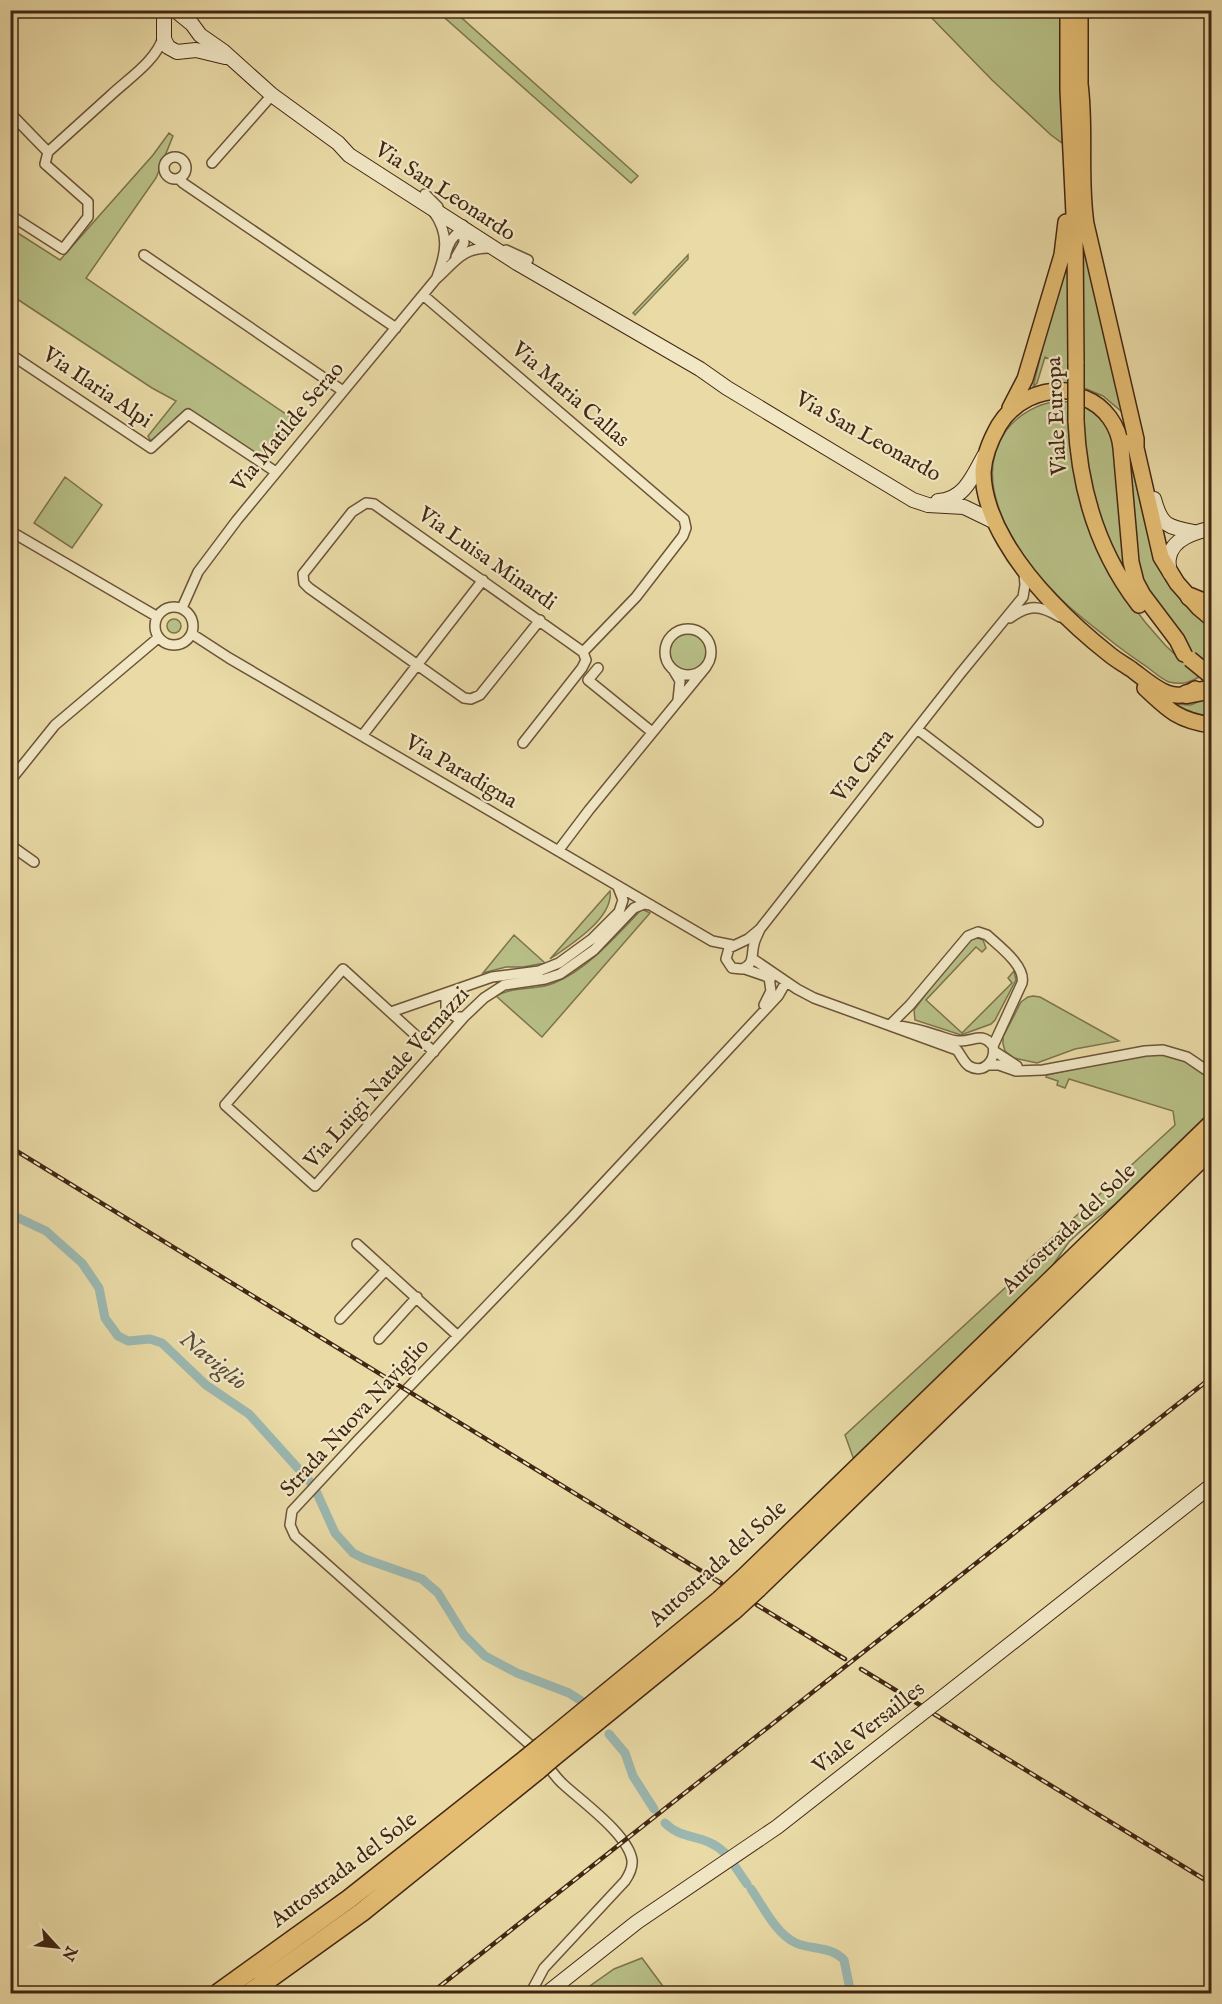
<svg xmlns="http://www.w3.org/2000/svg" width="1222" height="2004" viewBox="0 0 1222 2004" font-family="'IM FELL English',serif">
	<rect width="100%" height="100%" fill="#e9daa6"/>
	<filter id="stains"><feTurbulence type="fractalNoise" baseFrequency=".00333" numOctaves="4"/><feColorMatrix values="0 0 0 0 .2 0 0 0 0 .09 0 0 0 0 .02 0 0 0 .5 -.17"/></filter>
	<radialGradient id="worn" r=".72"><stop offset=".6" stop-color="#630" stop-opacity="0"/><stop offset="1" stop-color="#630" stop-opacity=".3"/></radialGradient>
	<path fill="#b7bf86" stroke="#7d734c" stroke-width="1.5" d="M437,11H454L638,176L631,183Z
		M925,11H1061L1062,143L1051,135L992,80Z
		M169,133L173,136L156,178L86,278L296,421L264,459L188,409L152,443L148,436L176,401L152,388L11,295L10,228L60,260L153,155Z
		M1081,225L1123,410L1121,411L1103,396L1084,388Z
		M688,255V259L635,315L633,313Z
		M1068,259L1070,363H1068V385C1054,382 1053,372 1051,360L1045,357L1037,383L1033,387L1049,321Z
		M1059,401L1068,402L1069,421L1123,593L1145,622L1165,645L1199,677C1189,683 1181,685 1169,682C1161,679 1154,672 1147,667C1134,658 1122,650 1110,640C1094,627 1076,614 1061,599C1021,560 968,487 1005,432C1017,415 1038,403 1059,401Z
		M1084,402L1112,428L1127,574L1114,552L1097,510L1084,442Z
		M1126,441L1150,543L1211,624L1212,663L1210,665L1195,654L1194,655L1164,619L1140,580Z
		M65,477L102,505L72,548L34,523Z
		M167 626a7 7 0 1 1 14 0a7 7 0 1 1-14 0Z
		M669 652a19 19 0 1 1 38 0a19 19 0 1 1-38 0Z
		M1211,696V720L1198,718L1173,704L1191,705Z
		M610,891C614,918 569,946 550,959Z
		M642,909L650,913L542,1037L496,996C516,985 535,991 554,983C587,970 618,934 642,909Z
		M514,935L545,963L523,967H506L483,973Z
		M975,937L983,940L986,948L982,952L976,947L926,1000L962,1033L1012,983L1008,978L1014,971L1016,980L995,1020L991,1024L961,1035L915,1020L914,1010L965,942Z
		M1033,996L1040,997L1119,1041L1075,1049L1037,1063L1014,1058L1005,1051L1003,1044V1037L1021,1002L1028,997Z
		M1161,1054C1181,1057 1197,1066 1211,1080V1111L1115,1204C1100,1217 1083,1227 1069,1242C1063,1250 1058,1258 1052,1266L854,1460L845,1435L1030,1265L1027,1261L1175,1125L1173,1111L1069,1079L1065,1088L1057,1085L1058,1081L1046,1077L1047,1075L1118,1059Z
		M642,1958L668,1993H580L614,1969Z"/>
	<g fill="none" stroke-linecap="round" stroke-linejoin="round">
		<path stroke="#9bb8b1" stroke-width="9" d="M10,1214L46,1231L82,1263L99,1288L105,1318L118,1336L128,1341L150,1339L162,1343L206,1385L249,1414L313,1485
			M316,1491L335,1533L353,1553L365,1559L422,1579L438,1593L464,1635L485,1656L517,1673L569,1693L583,1702
			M609,1734L625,1753L633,1776L654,1809
			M665,1823C682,1841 705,1833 725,1853
			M734,1865L747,1884
			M751,1889C763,1906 776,1934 796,1943C812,1950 831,1946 844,1960L851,1994"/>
		<defs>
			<path id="street" d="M10,113L48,152
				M164 168a11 11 0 1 1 22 0a11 11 0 1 1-22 0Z
				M212,163L272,95
				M182,176L181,181L183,183L396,328
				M425,194L438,207
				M433,211C450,234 446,253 437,277
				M10,215L63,249L88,217V202L45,164L48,152C69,133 90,114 111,95C128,79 157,60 163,37
				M506,250L528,260
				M144,255L343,391
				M445,257C448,244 453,232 468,229
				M456,257L464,243L463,225
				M423,295L684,519L686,528L683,536L636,597L583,652L586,660L582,668L523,743
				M10,354L151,448L188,414L276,472
				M10,531L156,616
				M155 626a19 19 0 1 1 38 0a19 19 0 1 1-38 0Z
				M182,608L198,572L237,520L436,279C455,262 462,247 491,248
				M1010,618C1029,604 1040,605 1060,617
				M540,620L480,695L471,699L464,698L309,588L304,583L303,574L352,512L366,503L374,504L583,652
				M665 652a23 23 0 1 1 46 0a23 23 0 1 1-46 0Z
				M192,634L229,658L712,941L732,945
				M598,668L588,680L652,732
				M674,671L680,681L678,700
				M917,729L1038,822
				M362,736L483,580
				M10,781L55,725L158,638
				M10,845L34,862
				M558,851L589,810L706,667
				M760,929C758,934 755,939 754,944C751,955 755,964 742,969L732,968L726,959L729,948L748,939L760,929L960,674L1023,597L1025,585L1024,573
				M753,959L797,989L814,998L957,1050C961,1055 964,1063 969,1066C984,1075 996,1060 993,1046C982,1031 973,1042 959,1041C951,1041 943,1037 936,1035C921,1030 908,1027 893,1025
				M745,969L771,978
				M451,992L446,998V1011L456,1017H464
				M764,1005L771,991L769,977
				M391,1012L492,977L539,971L559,963L592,939L619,912L623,900L618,887
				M891,1024L910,1005L968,936L978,932L987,935C999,946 1026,966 1022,983L993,1046
				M994,1051L1017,1066
				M434,1052L343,969L225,1105L315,1186L464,1017L484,998L504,985L545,979L560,974L594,950L634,908L644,904L651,905
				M988,1065H999L1016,1071L1043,1070L1145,1051L1163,1050L1187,1057L1212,1074
				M357,1244L458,1336
				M340,1319L386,1270
				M379,1339L417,1297
				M537,1751L295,1536L290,1525L292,1511L358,1440L572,1217L778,996L786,982
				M530,1994L544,1968L625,1881C629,1875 633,1868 632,1860C628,1834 581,1801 563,1784C556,1778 551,1770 545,1762"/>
			<path id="secondary" d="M164,10V39L168,47L177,52L196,50L225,57
				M175,10L192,24L200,35L223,51L272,95L338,143L349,155L517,263L700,369L727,388L913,500L928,505L964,507L995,522
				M1154,499C1161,526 1168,527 1194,532
				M938,501C964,500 973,476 984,456
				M1170,573C1169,568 1168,562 1169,558C1172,538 1196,532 1212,528
				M943,1697L1212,1485
				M546,1994L637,1922L777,1827L911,1722"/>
			<path id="primary" d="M1068,10V90L1075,235L1076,363
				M1080,84C1086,130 1079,177 1086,224L1136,439V448
				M1080,92V10
				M1068,391C1040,389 1014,401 999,425C991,439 984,455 983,472C983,495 993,521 1005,541C1029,583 1071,624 1109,654C1116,660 1124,664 1131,669C1149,682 1173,707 1195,689
				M1084,398C1105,406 1119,426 1121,448L1131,562L1136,582L1143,595L1177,640L1184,654
				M1010,408L1025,379L1062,255L1066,222
				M1076,421C1079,487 1098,552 1139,605
				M1131,441L1136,448L1161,557L1177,583L1199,608L1212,619
				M1145,688C1168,710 1179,721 1212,725"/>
			<path id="highway" d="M1190,597L1212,606
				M1187,694L1208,690L1212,687
				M744,1578L1212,1124
				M758,1588L1212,1148
				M542,1746L720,1600
				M553,1757L734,1610
				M217,1994L349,1899L526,1759
				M248,1994L362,1912L538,1770"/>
		</defs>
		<use href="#street" stroke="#6c5438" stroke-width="12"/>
		<use href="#secondary" stroke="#432713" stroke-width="16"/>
		<use href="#primary" stroke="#432713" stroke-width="18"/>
		<use href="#highway" stroke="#432713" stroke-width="21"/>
		<use href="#street" stroke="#f1e7c5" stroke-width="9"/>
		<use href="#secondary" stroke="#f1e7c5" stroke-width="14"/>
		<use href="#primary" stroke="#e4bd73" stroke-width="15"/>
		<use href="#highway" stroke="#e4bd73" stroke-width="18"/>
		<defs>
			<path id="rail" d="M10,1147L721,1583
				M757,1605L845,1659
				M861,1669L920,1705
				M934,1714L1212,1884
				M430,1994L1212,1377"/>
		</defs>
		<use href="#rail" stroke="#432713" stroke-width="4.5"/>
		<use href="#rail" stroke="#f1e7c5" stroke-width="2" stroke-dasharray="7" stroke-linecap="butt"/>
		<defs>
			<path id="secondary-bridge" d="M911,1722L943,1697"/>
			<path id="primary-bridge" d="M1076,363V421
				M1190,659L1212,677"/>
			<path id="highway-bridge" d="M720,1600L744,1578
				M734,1610L758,1588
				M526,1759L542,1746
				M538,1770L553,1757"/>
		</defs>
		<use href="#secondary-bridge" stroke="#432713" stroke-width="16" stroke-linecap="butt"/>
		<use href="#primary-bridge" stroke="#432713" stroke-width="18" stroke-linecap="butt"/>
		<use href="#highway-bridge" stroke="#432713" stroke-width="21" stroke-linecap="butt"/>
		<use href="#secondary-bridge" stroke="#f1e7c5" stroke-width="14"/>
		<use href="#primary-bridge" stroke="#e4bd73" stroke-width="15"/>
		<use href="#highway-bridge" stroke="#e4bd73" stroke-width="18"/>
	</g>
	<g text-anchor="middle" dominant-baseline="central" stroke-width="4.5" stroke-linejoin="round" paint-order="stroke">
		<g font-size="22" fill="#432713" stroke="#f1e7c5">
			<text transform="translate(445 192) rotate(33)">Via San Leonardo</text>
			<text transform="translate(97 388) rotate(34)">Via Ilaria Alpi</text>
			<text transform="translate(570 395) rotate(41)">Via Maria Callas</text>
			<text transform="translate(1057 416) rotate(-93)">Viale Europa</text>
			<text transform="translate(288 427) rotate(-50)">Via Matilde Serao</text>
			<text transform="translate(868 437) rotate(29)">Via San Leonardo</text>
			<text transform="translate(487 559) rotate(35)">Via Luisa Minardi</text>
			<text transform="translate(863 766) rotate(-52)">Via Carra</text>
			<text transform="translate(461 772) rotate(30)">Via Paradigna</text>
			<text transform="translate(387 1078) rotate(-48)">Via Luigi Natale Vernazzi</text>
			<text transform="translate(1069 1229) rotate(-44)">Autostrada del Sole</text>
			<text transform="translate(355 1418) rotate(-47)">Strada Nuova Naviglio</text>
			<text transform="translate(718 1564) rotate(-42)">Autostrada del Sole</text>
			<text transform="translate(869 1728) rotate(-38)">Viale Versailles</text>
			<text transform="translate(344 1870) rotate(-37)">Autostrada del Sole</text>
		</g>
		<g font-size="24" font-style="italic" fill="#594b3a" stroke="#f1e7c5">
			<text transform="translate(213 1361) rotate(39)">Naviglio</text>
		</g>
	</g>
	<rect width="1222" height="2004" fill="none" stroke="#e9daa6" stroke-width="36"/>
	<rect x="12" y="12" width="1198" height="1980" fill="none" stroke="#432713" stroke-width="3"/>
	<rect x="18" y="18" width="1186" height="1968" fill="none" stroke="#432713" stroke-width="1.5"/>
	<g transform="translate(57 1947) rotate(117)" stroke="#f1e7c5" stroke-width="4.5" paint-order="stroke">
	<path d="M0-4.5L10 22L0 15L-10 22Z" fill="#432713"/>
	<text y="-9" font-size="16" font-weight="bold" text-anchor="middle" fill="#432713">N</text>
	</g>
	<rect width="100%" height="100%" filter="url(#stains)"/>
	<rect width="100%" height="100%" fill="url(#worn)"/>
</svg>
